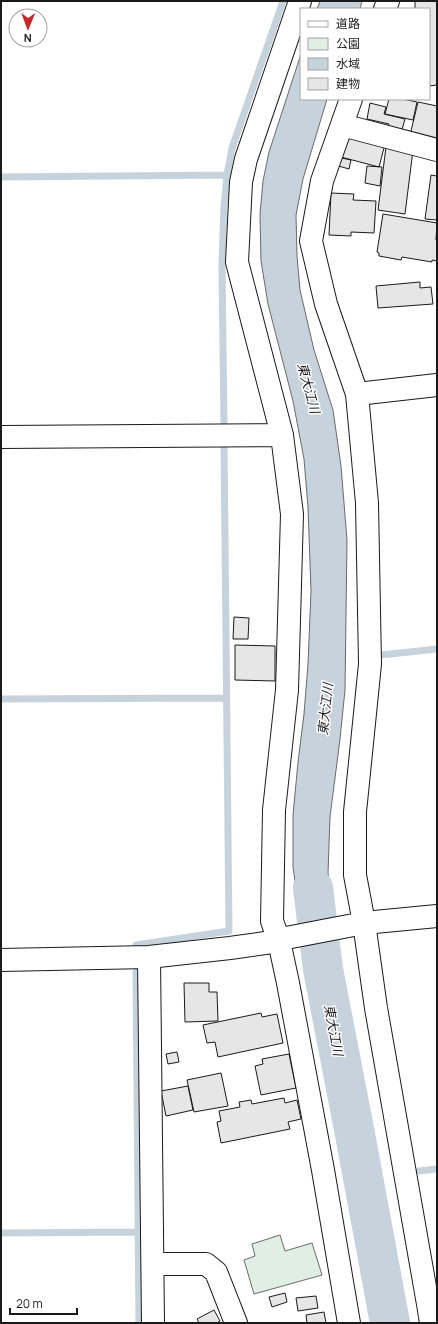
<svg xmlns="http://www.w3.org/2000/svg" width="438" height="1324" viewBox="0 0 438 1324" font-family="Manrope,'Noto Sans JP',sans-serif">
	<rect width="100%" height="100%" fill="#fff"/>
	<path fill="#e0efe3" stroke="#6a6a6a" d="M280,1235L285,1251L312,1243L322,1275L254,1294L244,1260L255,1256L252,1244Z"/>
	<path fill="#c6d2dc" stroke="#6a6a6a" d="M320,1H362L360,9H317Z
		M301,54V99H327L303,179L296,215L297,256L300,290L314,350L333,410L341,466L347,540L345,690L340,739L330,817L328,873L336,924L302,931L293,867V815L298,762L304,714L308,664L311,591L308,507L304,459L293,401L268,304L261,261L260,214L263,181L269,152Z"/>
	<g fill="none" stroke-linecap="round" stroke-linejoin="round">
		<path stroke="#c6d2dc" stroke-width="7" d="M1,177L227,175
			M224,426L222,265L224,207L227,175L232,148L283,1
			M381,655L437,649
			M1,699L226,698
			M136,945L229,931L224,443
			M136,972L139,1323
			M419,1171L437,1169
			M1,1233L138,1232"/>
		<path stroke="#c6d2dc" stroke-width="40" d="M313,888L323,969L354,1129L390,1323"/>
	</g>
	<path fill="#e6e6e6" stroke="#1a1a1a" d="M415,1H437V85L429,86V9H415Z
		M389,99H403L417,102L413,120L385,114Z
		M418,102L437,106V142L410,135Z
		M370,103L386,107L384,114L405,119L401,133L387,129L389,124L367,119Z
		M344,133L385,144L379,167L337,156Z
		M386,147L413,150L405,214L378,210Z
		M337,157L351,160L349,169L335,165Z
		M367,166L382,167L380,186L365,183Z
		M431,175L437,176V220L425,219Z
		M331,193L354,194L353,200L376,201L374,233L351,232V236L329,235Z
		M383,214L437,223L436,240H437V261L432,260V262L402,257L401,260L379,256V253L377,252Z
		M420,282V288L431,287L433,304L378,308L376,286Z
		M234,617L249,618L248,639H233Z
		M235,645L275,646V681L235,680Z
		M184,983H209V992H217L218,1021L185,1022Z
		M261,1013L262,1017L277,1014L283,1043L218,1057L215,1042L207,1043L203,1025Z
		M177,1052L179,1062L168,1064L166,1054Z
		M289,1054L296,1088L261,1095L255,1066L263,1064L262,1059Z
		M221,1073L228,1106L194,1112L187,1080Z
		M188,1086L193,1110L166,1116L161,1091Z
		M284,1098L285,1103L297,1100L301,1119L288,1122L290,1129L221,1143L217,1122L221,1121L219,1111L240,1107L239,1102L251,1100L252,1104Z
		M285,1293L287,1302L272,1307L269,1297Z
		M316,1296L318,1308L298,1311L296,1298Z
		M214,1310L220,1321L217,1323H199L197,1319Z
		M324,1312L326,1323H307L306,1315Z"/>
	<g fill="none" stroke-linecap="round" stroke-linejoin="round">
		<defs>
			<path id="minor" d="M300,1L246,159L241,182L237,262L282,435L292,514L287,690L274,810L272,921L279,941L288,983L323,1170L349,1323
				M385,9L388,1
				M351,99L322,181L311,241L326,304L357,394L367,503L370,664L355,812V875L364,923L376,1008L428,1304L437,1303
				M342,125L437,150
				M357,394L437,385
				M1,437L282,435
				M149,957L153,1323
				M1,960L149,957L230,948L279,941L286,938L364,923L437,916
				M153,1264H206L216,1272L236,1323
				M428,1304L431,1323"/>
		</defs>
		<use href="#minor" stroke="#1a1a1a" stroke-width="24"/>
		<use href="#minor" stroke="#fff" stroke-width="22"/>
	</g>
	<g text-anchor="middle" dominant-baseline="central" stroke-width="3" stroke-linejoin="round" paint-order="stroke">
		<g font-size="13" font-style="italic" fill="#1a1a1a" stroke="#fff">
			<text transform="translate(309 388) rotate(75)">東大江川</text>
			<text transform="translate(325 709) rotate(-84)">東大江川</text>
			<text transform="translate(334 1030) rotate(79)">東大江川</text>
		</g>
	</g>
	<rect width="438" height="1324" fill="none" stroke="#1a1a1a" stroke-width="4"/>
	<rect x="300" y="8" width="130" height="92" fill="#ffffff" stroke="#a3a3a3"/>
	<rect x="308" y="21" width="20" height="6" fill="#ffffff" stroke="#a3a3a3"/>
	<text x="336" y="28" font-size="12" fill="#1a1a1a">道路</text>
	<rect x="308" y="38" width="20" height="12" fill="#e0efe3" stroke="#a3a3a3"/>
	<text x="336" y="48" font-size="12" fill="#1a1a1a">公園</text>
	<rect x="308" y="58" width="20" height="12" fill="#c6d2dc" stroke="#a3a3a3"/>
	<text x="336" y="68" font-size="12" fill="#1a1a1a">水域</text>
	<rect x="308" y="78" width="20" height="12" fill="#e6e6e6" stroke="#a3a3a3"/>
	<text x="336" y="88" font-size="12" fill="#1a1a1a">建物</text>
	<g transform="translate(28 28) rotate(181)"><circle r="19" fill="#ffffff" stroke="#a3a3a3"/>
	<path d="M0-3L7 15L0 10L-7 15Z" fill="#c62828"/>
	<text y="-6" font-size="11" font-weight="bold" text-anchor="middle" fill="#1a1a1a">N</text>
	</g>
	<path d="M10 1308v6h67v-6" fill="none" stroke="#1a1a1a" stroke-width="2"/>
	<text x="16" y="1308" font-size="12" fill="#1a1a1a" stroke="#ffffff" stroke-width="3" paint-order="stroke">20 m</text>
</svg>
